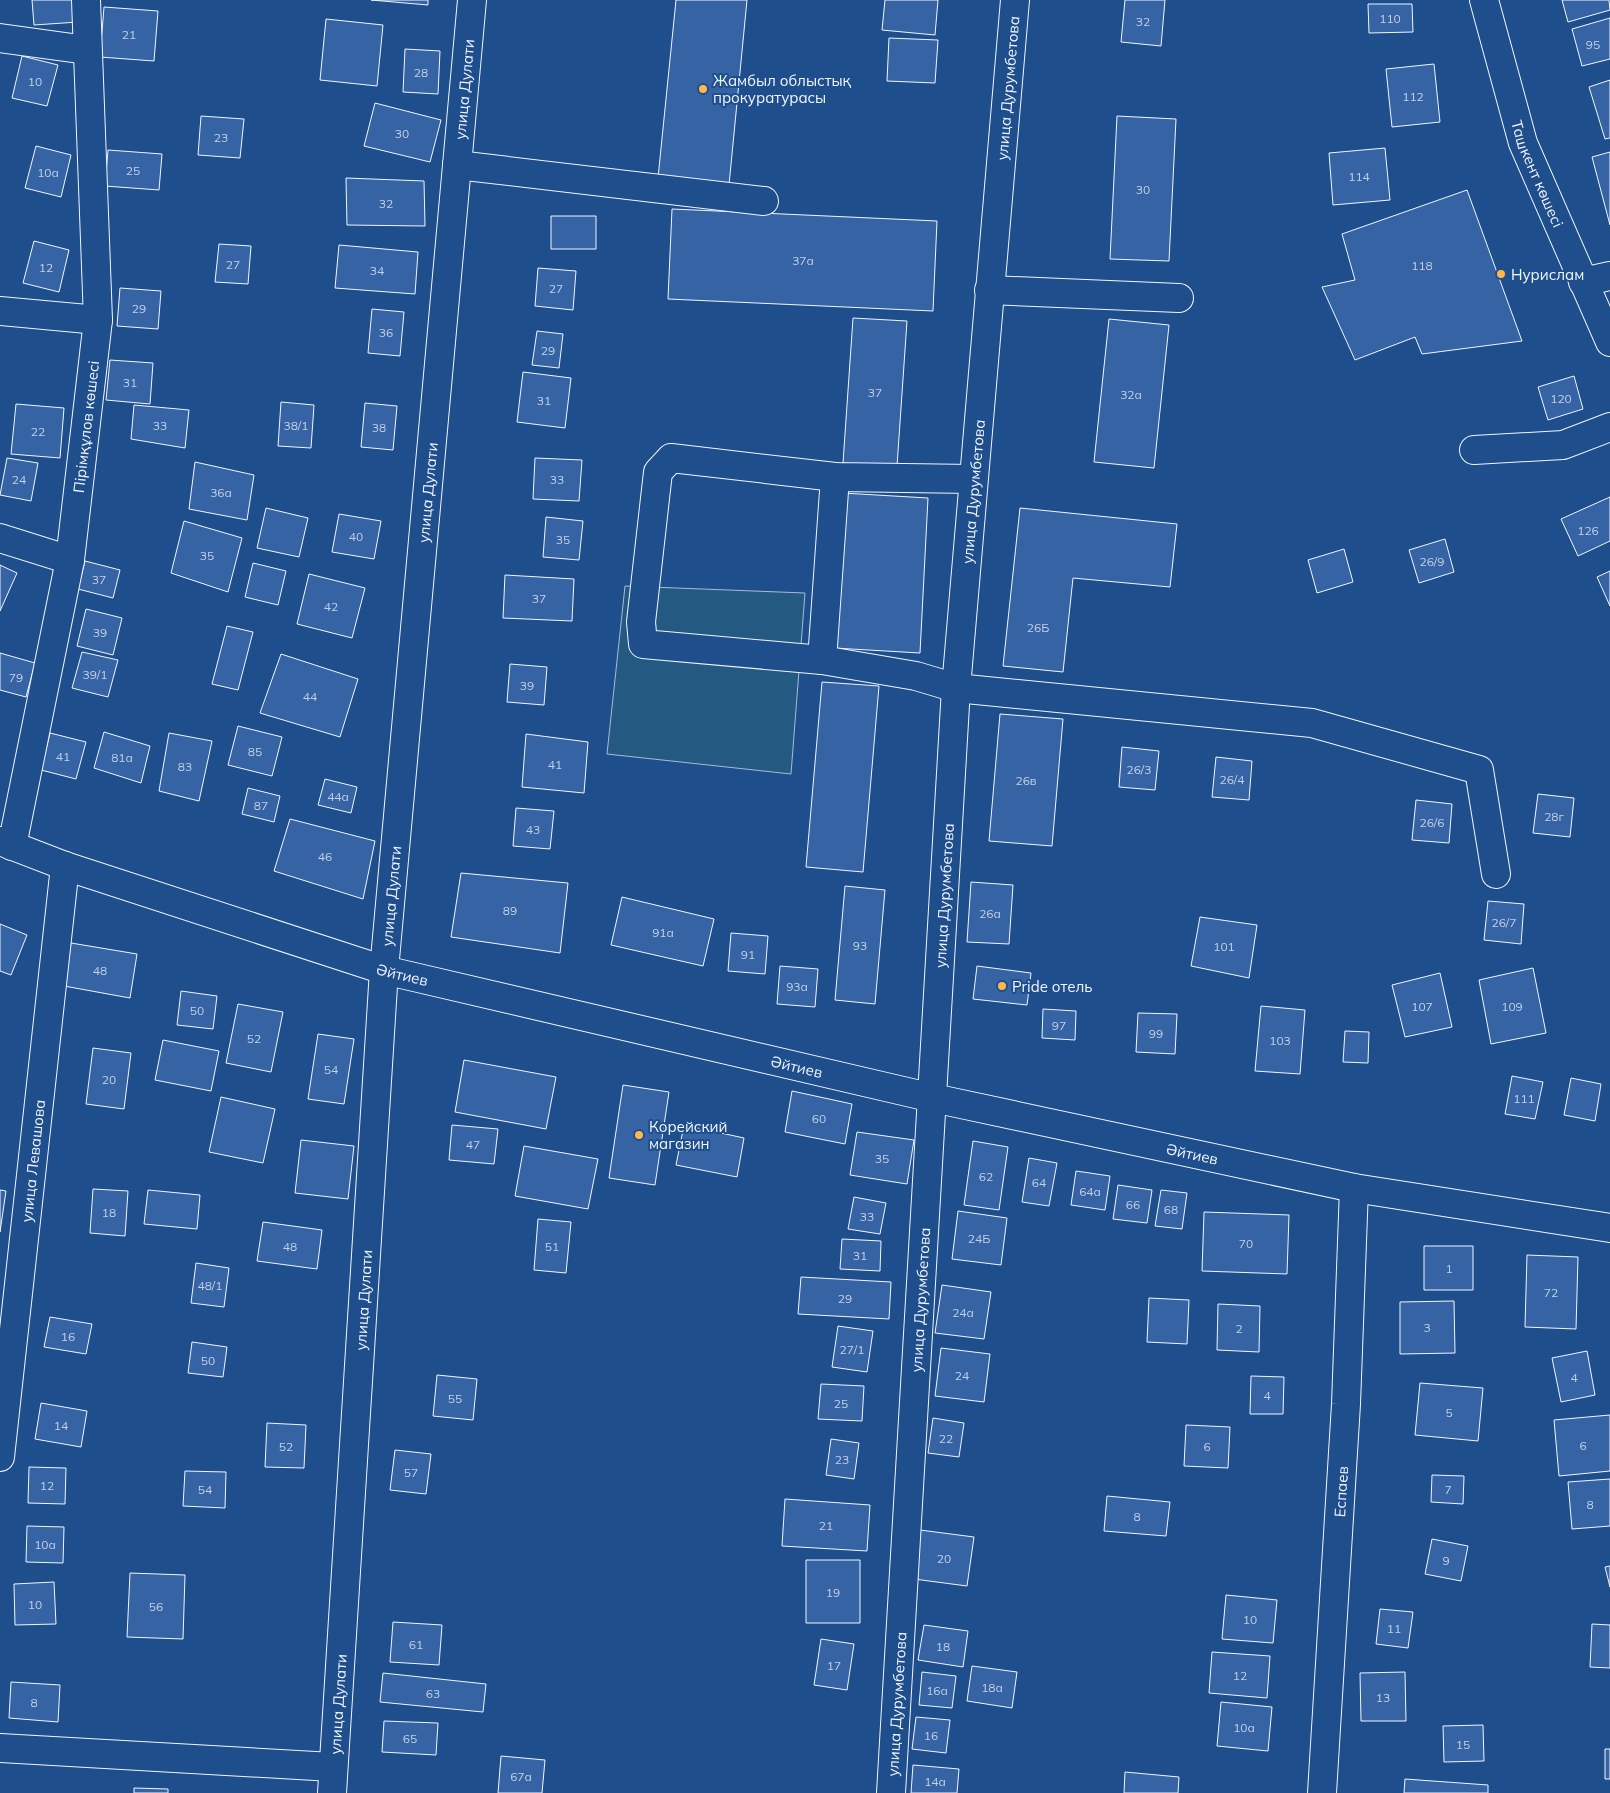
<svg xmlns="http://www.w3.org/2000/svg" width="1610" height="1793" viewBox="0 0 1610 1793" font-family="Mulish,sans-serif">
	<rect width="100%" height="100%" fill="#1f4e8c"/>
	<path fill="#245a82" stroke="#a8bbd7" d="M625,586L805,593L791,774L607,754Z"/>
	<path fill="#3563a3" stroke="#f2f6ff" d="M32,0H76L78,22L34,25Z
		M371,0H428V5Z
		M676,0H747L729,185L658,178Z
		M885,0H938L935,35L882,30Z
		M1125,0H1165L1161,46L1121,42Z
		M1562,0H1609L1610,10L1568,22Z
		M1368,4H1412L1413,32L1369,33Z
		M104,7L158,11L154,61L100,57Z
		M1610,18V59L1582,66L1572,29Z
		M326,19L383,25L377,86L320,80Z
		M889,38L938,40L935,83L887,81Z
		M405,49L440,51L438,94L403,92Z
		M22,56L58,65L47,106L12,98Z
		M1434,64L1440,122L1392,127L1386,69Z
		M1610,80V138L1605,139L1589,87Z
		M375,103L441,120L430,162L364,146Z
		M201,116L244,119L240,158L198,155Z
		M1117,116L1176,119L1169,261L1110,259Z
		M36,146L71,155L61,197L25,188Z
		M1385,148L1390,200L1333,205L1329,153Z
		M108,150L162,154L159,190L105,186Z
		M1610,152V225L1592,157Z
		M346,178L424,181L425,226L347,225Z
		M1467,190L1522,341L1422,354L1415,337L1355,360L1322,287L1355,280L1342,234Z
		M672,209L937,221L933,311L668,299Z
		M551,216H596V249H551Z
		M34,241L69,250L59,292L23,283Z
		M219,244L251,246L248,284L215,282Z
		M339,245L418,252L415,294L335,288Z
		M538,268L576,271L573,310L535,306Z
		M120,288L161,291L158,329L117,326Z
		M372,309L404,312L400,356L368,353Z
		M853,318L907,321L897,466L843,463Z
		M1109,319L1169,325L1154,468L1094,462Z
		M537,331L563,334L559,368L532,365Z
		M110,360L153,363L150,404L106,400Z
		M523,372L571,378L565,428L517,422Z
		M1574,376L1583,409L1548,420L1538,387Z
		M281,402L314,405L311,448L278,446Z
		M365,403L397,406L393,450L361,447Z
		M16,404L64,408L60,458L11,454Z
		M134,405L189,410L185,448L131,439Z
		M7,458L38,463L31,501L0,495Z
		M535,458L582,460L579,501L533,499Z
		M195,462L254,475L247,520L189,509Z
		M842,493L928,498L920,653L834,648Z
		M1610,497V541L1578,556L1561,519Z
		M266,508L308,518L299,557L257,548Z
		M1020,508L1177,524L1170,587L1073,578L1063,672L1003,666Z
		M339,514L381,521L374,559L332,552Z
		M546,517L583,521L579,560L543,557Z
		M184,521L242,538L228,592L171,573Z
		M1445,539L1454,572L1419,583L1409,550Z
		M1344,549L1353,582L1317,593L1308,560Z
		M85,561L120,570L113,598L78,589Z
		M253,563L286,571L278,605L245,597Z
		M0,565L17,573L0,611Z
		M1610,571V606L1597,577Z
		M309,574L365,588L352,638L297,624Z
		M505,575L574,579L572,621L503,618Z
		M86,609L122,618L113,655L77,646Z
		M227,626L253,632L238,690L212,684Z
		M82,652L118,660L108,697L72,688Z
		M0,653L35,663L26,697L0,690Z
		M281,654L358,679L340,737L260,713Z
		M510,664L547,667L544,705L507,702Z
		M822,682L879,686L863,872L806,867Z
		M1000,714L1063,719L1052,846L989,841Z
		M238,726L282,737L272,776L228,765Z
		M104,732L150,746L141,783L94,768Z
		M50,733L86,742L76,779L41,770Z
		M169,733L212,741L199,801L159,791Z
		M526,734L588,742L584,793L522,787Z
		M1122,747L1159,751L1155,790L1119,787Z
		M1216,757L1252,761L1249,800L1212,797Z
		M325,779L357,787L351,813L318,805Z
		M248,788L280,796L274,822L242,814Z
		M1538,794L1574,798L1570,837L1533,833Z
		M1416,800L1452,804L1449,843L1412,840Z
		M516,808L554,811L550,849L513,846Z
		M290,819L375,841L363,899L274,871Z
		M461,873L568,883L560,953L451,937Z
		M971,882L1013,885L1009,944L967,942Z
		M845,886L885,890L875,1004L835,1000Z
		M622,897L714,919L703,966L611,945Z
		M1488,901L1524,904L1521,944L1484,940Z
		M1200,917L1257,925L1249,978L1191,966Z
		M0,924L27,935L11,975L0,971Z
		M731,933L768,936L765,974L728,971Z
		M71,943L137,954L130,998L64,986Z
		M780,966L818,969L815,1007L777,1004Z
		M977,966L1031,973L1027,1005L973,999Z
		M1533,968L1546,1033L1491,1044L1479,980Z
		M1440,973L1452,1027L1405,1037L1392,985Z
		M181,991L217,996L213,1029L177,1025Z
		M238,1004L283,1012L271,1072L226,1063Z
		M1261,1006L1305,1010L1300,1074L1255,1071Z
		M1043,1009L1076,1011L1075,1040L1042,1038Z
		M1138,1013L1177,1014L1175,1054L1136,1052Z
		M1345,1031L1369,1032L1368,1063L1343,1062Z
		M318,1034L354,1039L344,1104L308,1099Z
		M163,1040L219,1051L211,1091L155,1080Z
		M93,1048L131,1053L124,1109L86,1104Z
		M464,1060L556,1077L546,1129L455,1112Z
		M1512,1076L1543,1082L1535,1119L1505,1114Z
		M1571,1078L1601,1084L1595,1121L1564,1115Z
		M623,1085L669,1092L655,1185L609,1178Z
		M792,1091L852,1104L845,1144L785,1132Z
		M221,1097L275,1109L263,1163L209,1152Z
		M452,1125L498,1129L494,1164L449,1160Z
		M684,1125L744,1138L737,1177L676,1165Z
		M857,1132L914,1140L907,1184L850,1175Z
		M301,1140L354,1146L348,1199L295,1193Z
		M973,1141L1008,1147L999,1210L964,1205Z
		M524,1146L598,1159L588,1209L515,1196Z
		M1029,1158L1057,1163L1049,1206L1022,1202Z
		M1076,1171L1110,1176L1105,1210L1071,1205Z
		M1118,1185L1152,1190L1147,1223L1113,1219Z
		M93,1189L128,1191L125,1236L90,1233Z
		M0,1190L6,1191L0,1232Z
		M148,1190L200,1195L197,1229L144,1224Z
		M1161,1190L1187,1193L1182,1229L1155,1226Z
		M854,1197L886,1203L880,1234L848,1229Z
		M958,1211L1007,1218L1001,1265L952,1259Z
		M1204,1212L1289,1215L1287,1274L1202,1271Z
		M538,1219L571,1222L566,1273L534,1270Z
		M263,1222L322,1230L317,1269L257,1261Z
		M842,1239L881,1241L880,1271L840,1269Z
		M1424,1246H1473V1290H1424Z
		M1527,1255L1578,1257L1576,1329L1525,1327Z
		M196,1263L229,1268L224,1307L191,1303Z
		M801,1277L891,1282L889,1319L798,1314Z
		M942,1285L991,1292L984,1339L935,1333Z
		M1149,1298L1189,1300L1187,1344L1147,1342Z
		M1454,1301L1455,1353L1400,1354V1302Z
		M1218,1304L1260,1306L1259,1352L1217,1350Z
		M50,1317L92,1324L86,1354L44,1347Z
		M838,1326L873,1331L867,1372L832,1367Z
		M192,1342L227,1347L223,1377L188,1373Z
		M941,1348L990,1354L984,1402L935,1396Z
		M1587,1351L1595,1395L1561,1402L1552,1358Z
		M437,1375L477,1379L473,1420L433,1416Z
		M1251,1376L1284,1377L1283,1414H1250Z
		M1420,1383L1483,1388L1478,1441L1415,1435Z
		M821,1384L864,1386L862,1421L818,1419Z
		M41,1403L87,1411L81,1447L35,1439Z
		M1610,1415V1471L1559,1476L1554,1420Z
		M933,1418L964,1423L959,1457L928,1453Z
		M267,1423L306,1425L304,1468L265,1467Z
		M1186,1425L1230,1427L1228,1468L1184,1466Z
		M831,1439L859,1443L854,1479L826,1475Z
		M395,1450L431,1454L426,1494L390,1490Z
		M29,1467L66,1468L65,1504L28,1503Z
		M185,1471L226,1472L225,1508L183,1506Z
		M1432,1475L1464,1476L1463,1504L1431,1502Z
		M1610,1479V1526L1572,1529L1568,1482Z
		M1107,1496L1170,1502L1166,1536L1104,1531Z
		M785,1499L870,1505L867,1551L782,1546Z
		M27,1526L64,1527L63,1563L26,1562Z
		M920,1530L974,1537L967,1586L914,1579Z
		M1432,1539L1468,1546L1461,1581L1425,1574Z
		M806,1560H860V1623H806Z
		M1610,1566V1587L1605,1567Z
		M130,1573L185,1575L183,1639L127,1637Z
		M54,1582L56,1624L15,1625L14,1584Z
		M1226,1595L1277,1600L1273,1643L1222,1639Z
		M1380,1609L1413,1612L1408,1648L1376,1644Z
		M393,1622L442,1625L439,1665L390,1662Z
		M1592,1624L1610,1625V1668L1590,1667Z
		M924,1625L968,1631L963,1667L918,1660Z
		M821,1639L854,1644L847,1690L814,1685Z
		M1212,1652L1270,1656L1267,1698L1209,1693Z
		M972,1666L1017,1672L1012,1708L967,1701Z
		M922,1672L956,1676L952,1708L919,1705Z
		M1405,1672L1406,1721H1361L1360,1673Z
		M383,1673L486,1684L483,1712L380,1702Z
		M11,1682L60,1685L58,1722L9,1718Z
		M1221,1702L1272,1707L1268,1751L1217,1746Z
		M916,1717L950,1720L946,1753L912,1749Z
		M384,1721L438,1723L436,1755L382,1752Z
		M1483,1725L1484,1761L1444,1762L1443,1726Z
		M1605,1749H1610V1779H1605Z
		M501,1756L545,1760L542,1793H498Z
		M913,1765L959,1769L957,1793H911Z
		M1125,1772L1179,1777L1178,1793H1124Z
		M1405,1779L1488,1785V1793H1404Z
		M134,1788L168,1789V1793H134Z"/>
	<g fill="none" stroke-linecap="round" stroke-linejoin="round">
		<defs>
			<g id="minor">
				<path d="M0,38L87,50"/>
				<path d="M457,165L764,201"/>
				<path d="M1583,282L1610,276"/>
				<path d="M989,290L1179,298"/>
				<path d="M0,311L98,320"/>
				<path d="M1474,450L1563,445L1610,427"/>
				<path d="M973,479L835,477L671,458L658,472L641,622L643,644L822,660L916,676L956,688L1312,723L1479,770L1496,874"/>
				<path d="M0,538L70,560"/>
				<path d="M822,660L835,477"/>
				<path id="s1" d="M0,841L65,866L384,970L933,1098L1354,1188L1610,1228"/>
				<path id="s2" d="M12,846L70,560L98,320L86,0"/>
				<path id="s3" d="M0,1457L65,866"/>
				<path d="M0,1748L333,1767"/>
				<path id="s4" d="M332,1793L384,970L472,0"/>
				<path id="s5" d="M891,1793L956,688L1015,0"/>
				<path id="s6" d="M1322,1793L1346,1404L1354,1188"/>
			</g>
			<g id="major">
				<path id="s7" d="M1484,0L1523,143L1610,342"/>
			</g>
		</defs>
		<use href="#minor" stroke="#f2f6ff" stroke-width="30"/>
		<use href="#major" stroke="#f2f6ff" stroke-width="30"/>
		<use href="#minor" stroke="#1f4e8c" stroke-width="28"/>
		<use href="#major" stroke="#1f4e8c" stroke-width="28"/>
	</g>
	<g fill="#ffb74d" stroke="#1f4e8c" stroke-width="2">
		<circle cx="703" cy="89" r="5"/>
		<circle cx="1501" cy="274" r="5"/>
		<circle cx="1002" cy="986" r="5"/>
		<circle cx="639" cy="1135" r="5"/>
	</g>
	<g text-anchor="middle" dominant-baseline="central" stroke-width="4" stroke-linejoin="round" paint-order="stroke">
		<g font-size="12" fill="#c3d1e8">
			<text x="1390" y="18">110</text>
			<text x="1143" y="21">32</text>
			<text x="129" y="34">21</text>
			<text x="1593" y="44">95</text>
			<text x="421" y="72">28</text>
			<text x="35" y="81">10</text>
			<text x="1413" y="96">112</text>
			<text x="402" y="133">30</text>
			<text x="221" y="137">23</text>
			<text x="133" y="170">25</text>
			<text x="48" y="172">10а</text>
			<text x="1359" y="176">114</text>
			<text x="1143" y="189">30</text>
			<text x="386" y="203">32</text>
			<text x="803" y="260">37а</text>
			<text x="233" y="264">27</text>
			<text x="1422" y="265">118</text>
			<text x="46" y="267">12</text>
			<text x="377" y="270">34</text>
			<text x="556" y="288">27</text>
			<text x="139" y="308">29</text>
			<text x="386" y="332">36</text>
			<text x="548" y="350">29</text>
			<text x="130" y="382">31</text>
			<text x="875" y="392">37</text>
			<text x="1131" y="394">32а</text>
			<text x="1561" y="398">120</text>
			<text x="544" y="400">31</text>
			<text x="160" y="425">33</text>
			<text x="296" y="425">38/1</text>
			<text x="379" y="427">38</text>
			<text x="38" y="431">22</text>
			<text x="19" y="479">24</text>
			<text x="557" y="479">33</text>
			<text x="221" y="492">36а</text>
			<text x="1588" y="530">126</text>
			<text x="356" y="536">40</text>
			<text x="563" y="539">35</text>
			<text x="207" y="555">35</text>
			<text x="1432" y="561">26/9</text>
			<text x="99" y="579">37</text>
			<text x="539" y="598">37</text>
			<text x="331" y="606">42</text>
			<text x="1038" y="627">26Б</text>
			<text x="100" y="632">39</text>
			<text x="95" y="674">39/1</text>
			<text x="16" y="677">79</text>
			<text x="527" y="685">39</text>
			<text x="310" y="696">44</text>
			<text x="255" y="751">85</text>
			<text x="63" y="756">41</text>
			<text x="122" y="757">81а</text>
			<text x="555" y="764">41</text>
			<text x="185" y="766">83</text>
			<text x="1139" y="769">26/3</text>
			<text x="1232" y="779">26/4</text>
			<text x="1026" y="780">26в</text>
			<text x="338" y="796">44а</text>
			<text x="261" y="805">87</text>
			<text x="1554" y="816">28г</text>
			<text x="1432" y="822">26/6</text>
			<text x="533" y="829">43</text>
			<text x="325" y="856">46</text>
			<text x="510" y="910">89</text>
			<text x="990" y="913">26а</text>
			<text x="1504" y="922">26/7</text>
			<text x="663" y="932">91а</text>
			<text x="860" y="945">93</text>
			<text x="1224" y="946">101</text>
			<text x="748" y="954">91</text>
			<text x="100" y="970">48</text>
			<text x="797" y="986">93а</text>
			<text x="1422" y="1006">107</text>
			<text x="1512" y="1006">109</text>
			<text x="197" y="1010">50</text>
			<text x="1059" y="1025">97</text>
			<text x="1156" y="1033">99</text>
			<text x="254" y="1038">52</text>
			<text x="1280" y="1040">103</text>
			<text x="331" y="1069">54</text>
			<text x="109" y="1079">20</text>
			<text x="1524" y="1098">111</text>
			<text x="819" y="1118">60</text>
			<text x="473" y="1144">47</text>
			<text x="882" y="1158">35</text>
			<text x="986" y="1176">62</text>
			<text x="1039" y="1182">64</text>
			<text x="1090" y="1191">64а</text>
			<text x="1133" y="1204">66</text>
			<text x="1171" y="1209">68</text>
			<text x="109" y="1212">18</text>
			<text x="867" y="1216">33</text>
			<text x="979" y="1238">24Б</text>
			<text x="1246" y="1243">70</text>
			<text x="290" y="1246">48</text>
			<text x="552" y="1246">51</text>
			<text x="860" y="1255">31</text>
			<text x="1449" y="1268">1</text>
			<text x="210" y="1285">48/1</text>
			<text x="1551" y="1292">72</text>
			<text x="845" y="1298">29</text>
			<text x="963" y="1312">24а</text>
			<text x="1427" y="1327">3</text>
			<text x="1239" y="1328">2</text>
			<text x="68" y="1336">16</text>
			<text x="852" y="1349">27/1</text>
			<text x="208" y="1360">50</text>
			<text x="962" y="1375">24</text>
			<text x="1574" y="1377">4</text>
			<text x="1267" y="1395">4</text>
			<text x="455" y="1398">55</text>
			<text x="841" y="1403">25</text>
			<text x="1449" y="1412">5</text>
			<text x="61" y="1425">14</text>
			<text x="946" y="1438">22</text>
			<text x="1583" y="1445">6</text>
			<text x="286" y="1446">52</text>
			<text x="1207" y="1446">6</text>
			<text x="842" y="1459">23</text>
			<text x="411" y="1472">57</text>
			<text x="47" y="1485">12</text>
			<text x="205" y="1489">54</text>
			<text x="1448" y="1489">7</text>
			<text x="1590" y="1504">8</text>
			<text x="1137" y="1516">8</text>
			<text x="826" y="1525">21</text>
			<text x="45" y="1544">10а</text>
			<text x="944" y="1558">20</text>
			<text x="1446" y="1560">9</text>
			<text x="833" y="1592">19</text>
			<text x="35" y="1604">10</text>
			<text x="156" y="1606">56</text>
			<text x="1250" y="1619">10</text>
			<text x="1394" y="1628">11</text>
			<text x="416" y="1644">61</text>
			<text x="943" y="1646">18</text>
			<text x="834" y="1665">17</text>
			<text x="1240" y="1675">12</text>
			<text x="992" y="1687">18а</text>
			<text x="937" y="1690">16а</text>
			<text x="433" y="1693">63</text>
			<text x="1383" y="1697">13</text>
			<text x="34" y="1702">8</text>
			<text x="1244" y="1727">10а</text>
			<text x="931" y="1735">16</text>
			<text x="410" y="1738">65</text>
			<text x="1463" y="1744">15</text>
			<text x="521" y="1776">67а</text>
			<text x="935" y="1781">14а</text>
		</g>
		<g font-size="15" fill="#f2f6ff" stroke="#1f4e8c" text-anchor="start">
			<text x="713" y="80">Жамбыл облыстық<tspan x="713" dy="17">прокуратурасы</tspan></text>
			<text x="1511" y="274">Нурислам</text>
			<text x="1012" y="986">Pride отель</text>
			<text x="649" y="1126">Корейский<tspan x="649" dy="17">магазин</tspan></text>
		</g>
		<g font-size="15" fill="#f2f6ff" stroke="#1f4e8c">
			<text stroke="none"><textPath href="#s5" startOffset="1709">улица Дурумбетова</textPath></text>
			<text stroke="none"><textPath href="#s4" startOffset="1709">улица Дулати</textPath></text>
			<text stroke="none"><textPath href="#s7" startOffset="182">Ташкент көшесі</textPath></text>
			<text stroke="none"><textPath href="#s2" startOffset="426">Пірімқұлов көшесі</textPath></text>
			<text stroke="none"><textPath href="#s4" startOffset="1304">улица Дулати</textPath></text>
			<text stroke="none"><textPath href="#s5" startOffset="1304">улица Дурумбетова</textPath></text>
			<text stroke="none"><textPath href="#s4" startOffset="899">улица Дулати</textPath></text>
			<text stroke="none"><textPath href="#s5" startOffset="899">улица Дурумбетова</textPath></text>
			<text stroke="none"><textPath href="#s1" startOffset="424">Әйтиев</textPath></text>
			<text stroke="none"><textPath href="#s1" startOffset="829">Әйтиев</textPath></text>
			<text stroke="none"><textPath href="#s1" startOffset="1234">Әйтиев</textPath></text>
			<text stroke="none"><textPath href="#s3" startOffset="298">улица Левашова</textPath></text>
			<text stroke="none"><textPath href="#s4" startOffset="494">улица Дулати</textPath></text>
			<text stroke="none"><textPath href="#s5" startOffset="494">улица Дурумбетова</textPath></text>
			<text stroke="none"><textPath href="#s6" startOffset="302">Еспаев</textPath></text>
			<text stroke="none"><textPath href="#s4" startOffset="89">улица Дулати</textPath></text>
			<text stroke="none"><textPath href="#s5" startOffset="89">улица Дурумбетова</textPath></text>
		</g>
	</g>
</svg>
